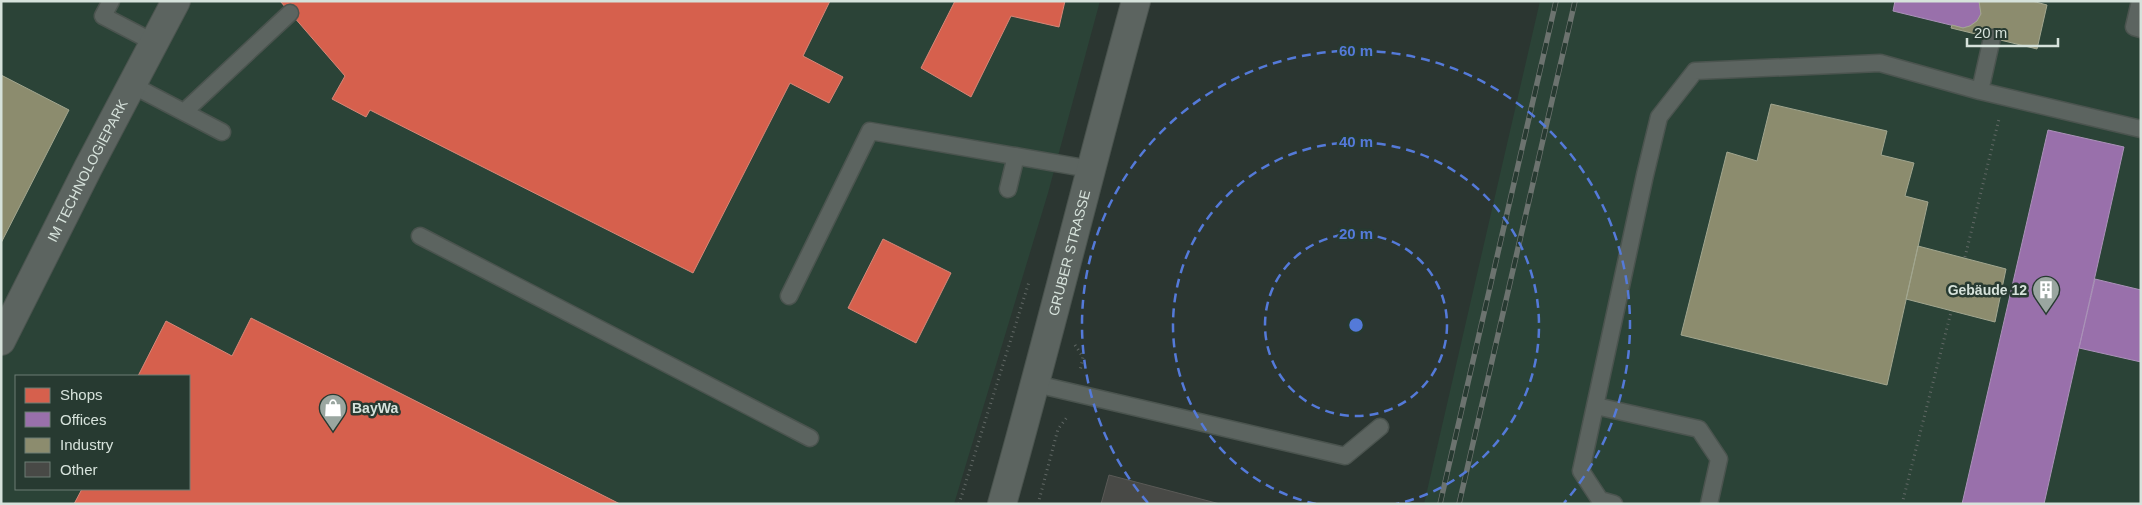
<svg xmlns="http://www.w3.org/2000/svg" width="2142" height="505" viewBox="0 0 2142 505" font-family="Helvetica,sans-serif">
	<rect width="100%" height="100%" fill="#2b3631"/>
	<path fill="#2b4337" fill-rule="evenodd" d="M1,1H1100L1048,193L954,504H1ZM16,376H189V489H16Z
		M1540,1H2141V504H1424Z"/>
	<path fill="#d6604d" stroke="#d68778" d="M280,1H830L803,56L843,77L829,103L790,83L693,273L370,110L366,117L332,99L345,76Z
		M955,1H1065L1059,27L1011,16L971,97L921,68Z
		M883,239L951,273L916,343L848,308Z
		M251,318L620,504H74L82,489H189V376H138L166,321L232,356Z"/>
	<path fill="#9970ab" stroke="#ab92b9" d="M1895,1H1979L1981,14L1977,21L1970,26L1963,28L1893,11Z
		M2048,130L2124,147L2044,504H1962Z
		M2095,279L2141,290V362L2079,348Z"/>
	<path fill="#8c8c6e" stroke="#a2a68f" d="M1979,1H2032L2047,5L2037,49L1951,28L1952,25L1963,28L1970,26L1977,21L1981,14Z
		M1,75L69,110L1,243Z
		M1771,104L1887,131L1881,155L1914,163L1905,196L1928,202L1887,385L1681,335L1727,152L1757,161Z
		M1918,246L2006,269L1995,322L1906,299Z"/>
	<path fill="#484946" stroke="#5a5a57" d="M1109,475L1220,504H1101Z"/>
	<g fill="none" stroke-linecap="round" stroke-linejoin="round">
		<defs>
			<path id="service" d="M111,1L103,16L155,43
				M2140,1L2134,27L2141,29
				M132,85L222,132
				M1980,91L1992,38
				M184,112L290,13
				M1008,189L1016,156
				M420,236L810,438
				M789,296L870,131L1090,169
				M1036,384L1345,456L1380,427
				M1596,406L1699,429L1719,459L1709,504
				M1614,504L1600,500L1581,471L1645,175L1659,117L1695,71L1880,63L1980,91L2141,129"/>
			<g id="minor">
				<path id="s1" d="M1,341L88,168L176,1"/>
			</g>
			<g id="tertiary">
				<path id="s2" d="M1002,504C1049,337 1090,168 1136,1"/>
			</g>
		</defs>
		<use href="#service" stroke="#4b544f" stroke-width="19"/>
		<use href="#minor" stroke="#4b544f" stroke-width="30"/>
		<use href="#tertiary" stroke="#4b544f" stroke-width="30"/>
		<path stroke="#616865" stroke-width="3" stroke-dasharray="1 4" stroke-linecap="butt" d="M1965,257L1999,119
			M1075,345L1083,357L1080,371
			M959,504L1029,282
			M1038,504L1058,429L1068,416
			M1902,504L1951,312"/>
		<use href="#service" stroke="#5c6460" stroke-width="16"/>
		<use href="#minor" stroke="#5c6460" stroke-width="28"/>
		<use href="#tertiary" stroke="#5c6460" stroke-width="28"/>
		<defs>
			<path id="rail" d="M1440,504L1556,1
				M1459,504L1575,1"/>
		</defs>
		<use href="#rail" stroke="#6c736f" stroke-width="5.5"/>
		<use href="#rail" stroke="#273a31" stroke-width="4" stroke-dasharray="11" stroke-linecap="butt"/>
	</g>
	<g fill="none" stroke="#547ad9" stroke-width="2.5" stroke-dasharray="9 6">
		<circle cx="1356" cy="325" r="91"/>
		<path d="M1316 504A183 183 0 1 1 1396 504"/>
		<path d="M1148 503A274 274 0 1 1 1564 503"/>
	</g>
	<defs>
		<symbol id="building-pin" viewBox="-11 -11 22 30"><path d="M0 17L-7.5 6A9.5 9.5 0 1 1 7.5 6Z" fill="#9aa6a0" stroke="#273a31"/><path d="M-4-6H4V6H1V3H-1V6H-4ZM-2.5-4.3h1.7v1.8h-1.7ZM.8-4.3h1.7v1.8H.8ZM-2.5-1h1.7V.8h-1.7ZM.8-1h1.7V.8H.8Z" fill="#fff"/></symbol>
		<symbol id="shop-pin" viewBox="-11 -11 22 30"><path d="M0 17L-7.5 6A9.5 9.5 0 1 1 7.5 6Z" fill="#9aa6a0" stroke="#273a31"/><path d="M-5-2.5h2.3a2.7 3.5 0 0 1 5.4 0H5L5.5 6h-11ZM-1.5-2.5h3a1.5 2.3 0 0 0-3 0Z" fill="#fff"/></symbol>
	</defs>
	<g fill-rule="evenodd">
		<use href="#building-pin" x="2030" y="274" width="32" height="43"/>
		<use href="#shop-pin" x="317" y="392" width="32" height="43"/>
	</g>
	<g text-anchor="middle" dominant-baseline="central" stroke-width="5" stroke-linejoin="round" paint-order="stroke">
		<g font-size="14" fill="#d6e2db" stroke="#273a31">
			<text stroke="none"><textPath href="#s1" startOffset="191">IM TECHNOLOGIEPARK</textPath></text>
			<text stroke="none"><textPath href="#s2" startOffset="260">GRUBER STRASSE</textPath></text>
		</g>
		<g font-size="14" font-weight="bold" fill="#d6e2db" stroke="#273a31" text-anchor="end">
			<text x="2027" y="290">Gebäude 12</text>
			<text x="352" y="408" text-anchor="start">BayWa</text>
		</g>
	</g>
	<circle cx="1356" cy="325" r="8" fill="#547ad9" stroke="#273a31" stroke-width="2.5"/>
	<g font-size="15" text-anchor="middle" font-weight="bold" fill="#547ad9" stroke="#273a31" stroke-width="5" stroke-linejoin="round" paint-order="stroke">
		<text x="1356" y="56">60 m</text>
		<text x="1356" y="147">40 m</text>
		<text x="1356" y="239">20 m</text>
	</g>
	<rect width="2142" height="505" fill="none" stroke="#d6e2db" stroke-width="5"/>
	<rect x="15" y="375" width="175" height="115" fill="#273a31" stroke="#6d7d75"/>
	<rect x="25" y="388" width="25" height="15" fill="#d6604d" stroke="#6d7d75"/>
	<text x="60" y="400" font-size="15" fill="#d6e2db">Shops</text>
	<rect x="25" y="412" width="25" height="15" fill="#9970ab" stroke="#6d7d75"/>
	<text x="60" y="425" font-size="15" fill="#d6e2db">Offices</text>
	<rect x="25" y="438" width="25" height="15" fill="#8c8c6e" stroke="#6d7d75"/>
	<text x="60" y="450" font-size="15" fill="#d6e2db">Industry</text>
	<rect x="25" y="462" width="25" height="15" fill="#484946" stroke="#6d7d75"/>
	<text x="60" y="475" font-size="15" fill="#d6e2db">Other</text>
	<path d="M1967 38v8h91v-8" fill="none" stroke="#d6e2db" stroke-width="2.5"/>
	<text x="1974" y="38" font-size="15" fill="#d6e2db" stroke="#273a31" stroke-width="4" paint-order="stroke">20 m</text>
</svg>
